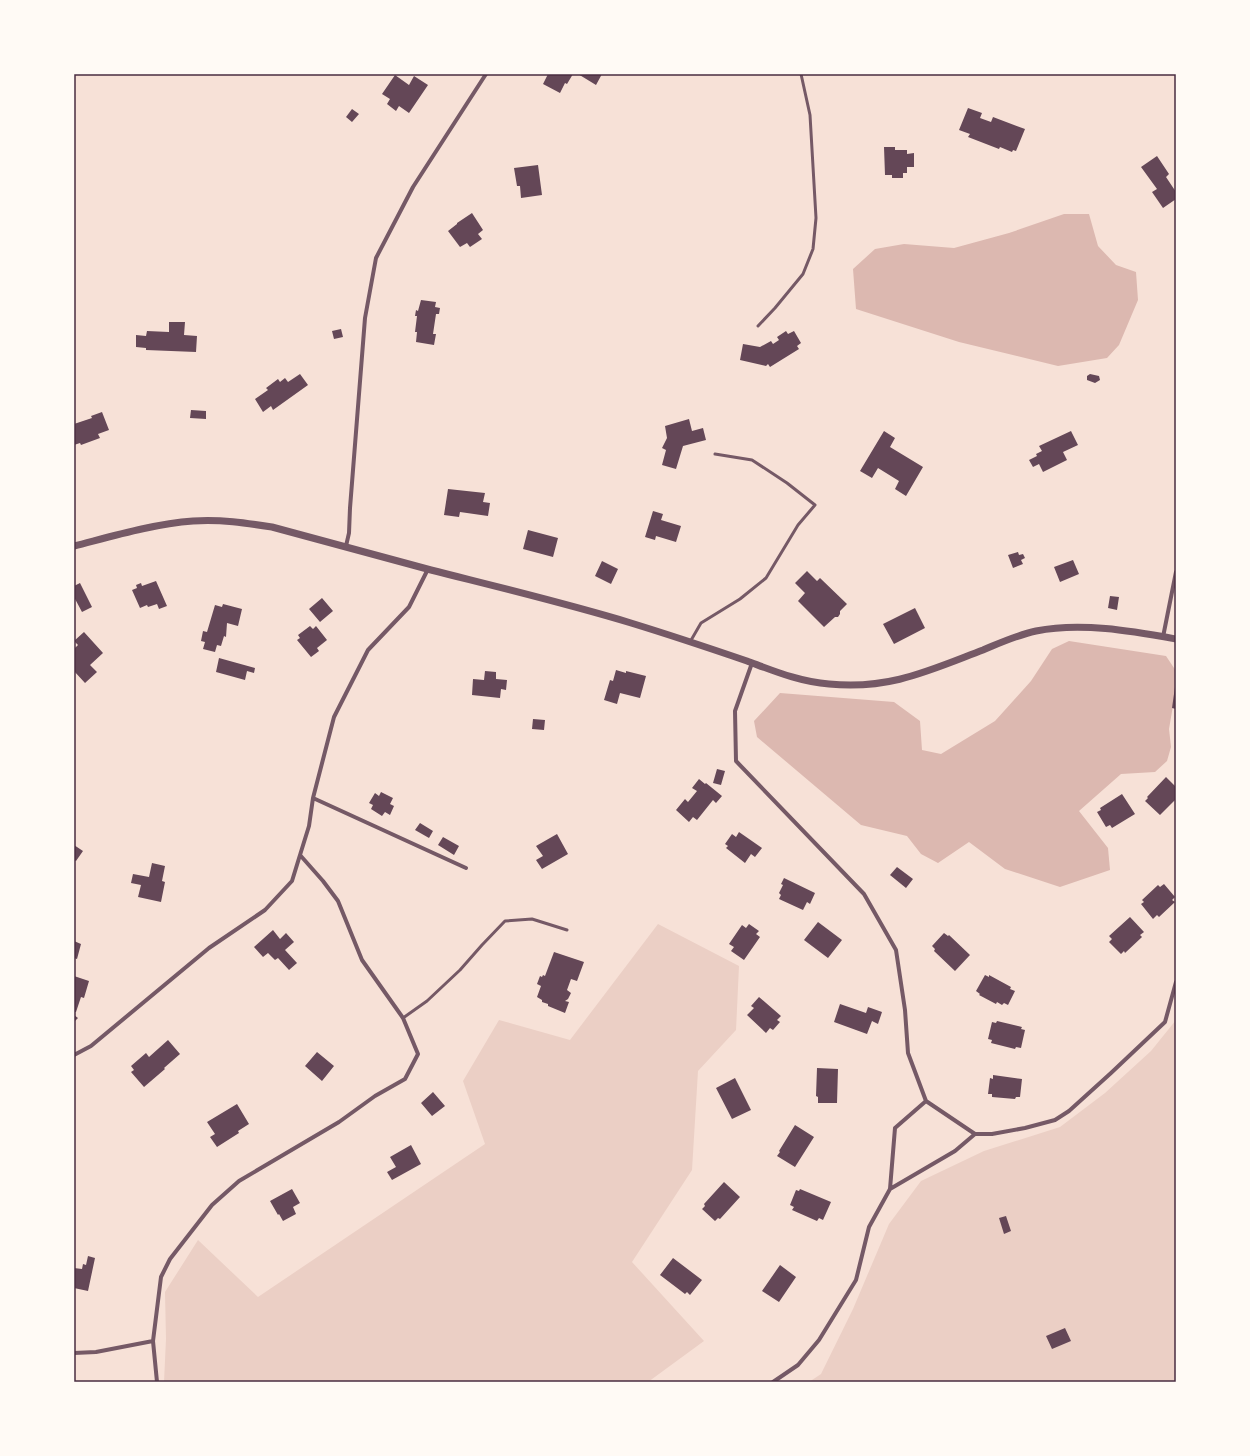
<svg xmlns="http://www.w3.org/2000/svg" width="1250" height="1456" viewBox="0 0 1250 1456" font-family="'PT Sans',sans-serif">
	<rect width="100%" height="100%" fill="#f7e1d7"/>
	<path fill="#ebcfc5" d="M658,924L739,966L736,1030L698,1071L692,1170L632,1262L704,1341L648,1382H164L166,1339L165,1292L198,1240L258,1297L485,1144L463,1081L499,1020L570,1040Z
		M1176,1020V1382H809L821,1374L853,1309L889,1224L921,1181L984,1151L1060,1127L1105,1093L1151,1051Z"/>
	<path fill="#dcb8b0" d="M1064,214H1089L1098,246L1116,265L1136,272L1138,300L1119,345L1107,358L1058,366L959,342L856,309L853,269L875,249L904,244L954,248L1009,233Z
		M1069,641L1166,656L1176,671V688L1169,729L1171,747L1167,761L1155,772L1121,774L1079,811L1108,848L1110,870L1060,887L1005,869L969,842L938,863L921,854L907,836L861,825L757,737L754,721L780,693L894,702L920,721L922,750L941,754L995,721L1031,681L1052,649Z"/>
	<path fill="#644757" d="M548,74H573L567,84L565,83L560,93L543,84Z
		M578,74H602L596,85Z
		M395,75L409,85L414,76L428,85L409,113L399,106L396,111L387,104L390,99L382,94Z
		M968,108L982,113L980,118L991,122L993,117L1025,129L1016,151L1013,150L1012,152L1000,147L999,149L968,137L970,134L959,130Z
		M352,109L359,114L352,122L346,117Z
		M884,147H895V150H907V154L914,153V167H907V173H903V178H892V175H885Z
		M1157,156L1169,174L1166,177L1176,192V199L1163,208L1152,192L1157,189L1141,167Z
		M538,165L542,195L521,198L520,186H517L514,168Z
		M472,213L483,230L478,234L482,239L470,247L467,243L460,247L448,231L457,224V223Z
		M421,300L436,302L435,307L440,308L439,314H436L433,334H436L434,345L416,342L417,332H415L417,316H415L416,310L418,311Z
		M169,322H185L184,335L197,336L196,352L146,350V348L136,347V335L146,336L147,331L169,332Z
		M341,329L343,337L334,339L332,331Z
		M786,331L788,334L794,331L801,343L797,346L799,349L770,367L768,364L766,366L740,360L743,344L760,347L771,341L773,344L779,340L777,337Z
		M300,374L308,385L273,410L271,406L263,412L255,399L268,390L266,388L278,379L280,382L285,378L288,382Z
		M1090,374L1099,376L1100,380L1095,383L1087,380V376Z
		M191,410L206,411V419L190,418Z
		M102,412L109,430L98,434L100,438L81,445L80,443L74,445V424L92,418L91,416Z
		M689,419L692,431L703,428L706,440L683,446L676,469L662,465L666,450L662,448L667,438L665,426Z
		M884,431L895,438L890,447L923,467L906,496L895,489L899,481L878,468L872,478L860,471Z
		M1071,431L1078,445L1063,452L1067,460L1043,472L1039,464L1033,467L1029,460L1037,456L1036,454L1042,451L1039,446Z
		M448,489L485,493L483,502L490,503L488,516L460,512L459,517L444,515Z
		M653,511L663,514L661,520L681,526L676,542L656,536L655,540L645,537Z
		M528,530L558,538L553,557L523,549Z
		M1018,552L1019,555L1023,554L1025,558L1021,560L1023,564L1013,568L1008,555Z
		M1073,560L1079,574L1060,582L1054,567Z
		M602,561L618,569L611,584L595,576Z
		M807,571L817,581L820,578L847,604L840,611V614L838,617H835L824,627L798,601L805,593L795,583Z
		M156,581L167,606L159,609L157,604L148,607L147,605L140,608L132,590L137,588L136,585L141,583L142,586Z
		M80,583L92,607L82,612L74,597V586Z
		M1110,596L1119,597L1117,610L1108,608Z
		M322,598L333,611L320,622L309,609Z
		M223,604L242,609L238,626L227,623L226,637L224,636L221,646L217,645L215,652L203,649L205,642L201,641L203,631L207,632L215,605L222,607Z
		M915,608L925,628L894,644L883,624Z
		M310,626L313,629L316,626L327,640L317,648L319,651L311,657L297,640L300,638L298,635Z
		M84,632L103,653L90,665L97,672L85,683L74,671V649L78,645L74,641Z
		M219,658L255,668L254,673L247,671L245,680L216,672Z
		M616,670L626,673V671L646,676L640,698L620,693L617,704L604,700L610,680L613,681Z
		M485,671L496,672V679L507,680L506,690L501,689L500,698L472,695L473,679L484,680Z
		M1175,687H1176V709L1172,708Z
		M533,719L545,720L544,730L532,729Z
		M717,769L725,771L721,785L713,783Z
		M1166,777L1176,787V799L1160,815L1145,801L1148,798L1147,797Z
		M699,779L705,784L706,783L722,796L716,803L713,800L697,820L693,817L689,822L676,810L685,799L688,802L697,791L692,788Z
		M381,792L393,798L390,804L394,806L390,815L385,812L382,816L371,809L373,805L369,803L375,793L379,796Z
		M1122,794L1135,814L1112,828L1110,825L1106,827L1097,812L1101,810L1100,808Z
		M420,823L433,831L429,838L415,830Z
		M739,832L762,848L755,857L751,854L745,863L726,848L728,846L725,844L732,834L736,837Z
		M557,834L568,854L542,869L536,860L543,856L536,846Z
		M443,837L459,846L454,855L438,845Z
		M74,845L83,851L76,861L74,860Z
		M152,863L165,866L162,881L165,882L161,902L138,897L141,885L131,883L133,874L149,877Z
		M897,867L913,879L906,888L890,875Z
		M784,878L815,893L810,904L807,902L803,910L779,899L781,895L779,893L783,885L781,884Z
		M1164,884L1175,897L1172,900L1175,902L1159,917L1157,915L1153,919L1141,904L1144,902L1142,900L1158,885L1160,887Z
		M1130,917L1144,932L1140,935L1142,937L1125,953L1124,951L1121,954L1109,942L1112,939L1109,936Z
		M818,922L842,940L828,958L804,940Z
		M749,924L759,931L756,934L760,937L744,960L731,951L734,947L729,944L742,925L746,928Z
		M273,930L280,939L286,933L294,942L285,950L297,963L289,970L278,958L275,960L268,953L263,957L254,947Z
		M944,933L948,936L949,935L970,955L955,971L934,951L935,949L932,946Z
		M74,941L81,944L77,959L74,958Z
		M554,952L584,962L577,981L571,979L567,990L571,993L568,999L565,1001L569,1002L565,1013L548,1006V1004L542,1002V1000L537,997L541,986L537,984L540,976L542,977L543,975L545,976Z
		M985,975L989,977V975L1011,987L1010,989L1015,991L1008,1005L1004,1003L1002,1005L997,1002L996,1004L979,995L980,994L976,991Z
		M74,976L89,981L84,998L81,997L76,1012H74Z
		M759,997L781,1016L777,1020L780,1022L773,1030L770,1028L766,1033L747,1015L754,1008L751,1006Z
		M840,1004L866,1013L868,1007L882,1012L878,1024L872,1021L867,1034L834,1022Z
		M74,1015L78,1018L74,1022Z
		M997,1021L1022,1027L1021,1029L1025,1030L1021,1048L1016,1047L1015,1049L991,1043L992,1040L988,1039L992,1022L996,1023Z
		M168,1040L180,1054L164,1068L165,1069L144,1087L131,1072L134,1070L131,1066L146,1053L149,1057Z
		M317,1052L334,1066L322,1081L305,1066Z
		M817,1068L838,1069L837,1103H818V1097L816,1096Z
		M993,1075L1022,1079L1020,1097H1016L1015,1099L992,1097V1094H988L990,1078L993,1079Z
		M735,1078L751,1110L732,1119L716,1088Z
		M433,1092L445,1106L432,1116L421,1103Z
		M237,1104L249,1124L238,1131L239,1133L217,1147L210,1137L215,1134L207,1122Z
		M795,1125L814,1137L795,1167L777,1156L780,1152L779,1151Z
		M411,1145L421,1164L392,1180L387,1172L396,1167L390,1157Z
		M724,1182L740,1197L720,1219L718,1218L715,1221L702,1209L705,1206L704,1204Z
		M292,1189L300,1203L293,1207L296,1214L283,1221L279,1214L278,1215L270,1201Z
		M800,1189L831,1202L823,1220L819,1218L817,1221L792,1210L794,1207L790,1205L796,1190L799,1191Z
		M1006,1216L1011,1231L1004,1234L999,1218Z
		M88,1256L95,1258L88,1291L74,1288V1268L82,1269L83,1264L86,1265Z
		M673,1258L702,1280L690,1295L687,1292L685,1294L660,1275Z
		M780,1265L796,1277L779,1302L762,1291Z
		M1065,1328L1071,1341L1052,1349L1046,1336Z"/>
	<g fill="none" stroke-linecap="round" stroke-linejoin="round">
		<path stroke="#755966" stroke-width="3" d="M758,326L775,308L803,274L813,249L816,218L810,115L801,74
			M690,642L701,623L740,599L766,578L798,525L815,505L787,483L752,460L715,454
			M403,1018L427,1001L460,970L482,945L505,921L532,919L567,930"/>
		<path stroke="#755966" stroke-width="4" d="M346,546L349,533L350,508L365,318L376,258L413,187L486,74
			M1163,637L1176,572
			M752,663L735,711L736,761L864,894L896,950L905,1010L908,1053L926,1101L895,1128L890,1189L869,1227L856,1280L819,1340L798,1365L773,1382
			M313,798L466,868
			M74,1055L91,1046L209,948L265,910L292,881L300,855
			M926,1101L975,1134
			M890,1189L955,1151L975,1134H992L1025,1128L1055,1120L1069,1111L1111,1073L1165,1022L1176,982
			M74,1353L96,1352L153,1341
			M157,1382L153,1341L161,1277L170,1259L212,1205L239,1181L339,1122L375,1096L405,1079L418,1054L403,1018L362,960L338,901L323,881L300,855L309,826L313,798L334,717L368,650L409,607L428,569"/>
		<path stroke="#755966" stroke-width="7" d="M74,546C113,536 153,524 193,521C220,519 246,523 272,527C325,541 378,556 431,570C498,587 565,603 631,623C670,635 709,648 747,661C774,671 800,682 829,684C889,690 928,671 983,650C1000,643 1017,635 1036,631C1081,622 1131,631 1176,639"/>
	</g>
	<rect width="1250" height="1456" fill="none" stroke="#fffaf5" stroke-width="150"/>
	<rect x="75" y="75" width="1100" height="1306" fill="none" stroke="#4a2c40" stroke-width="1.5"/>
</svg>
